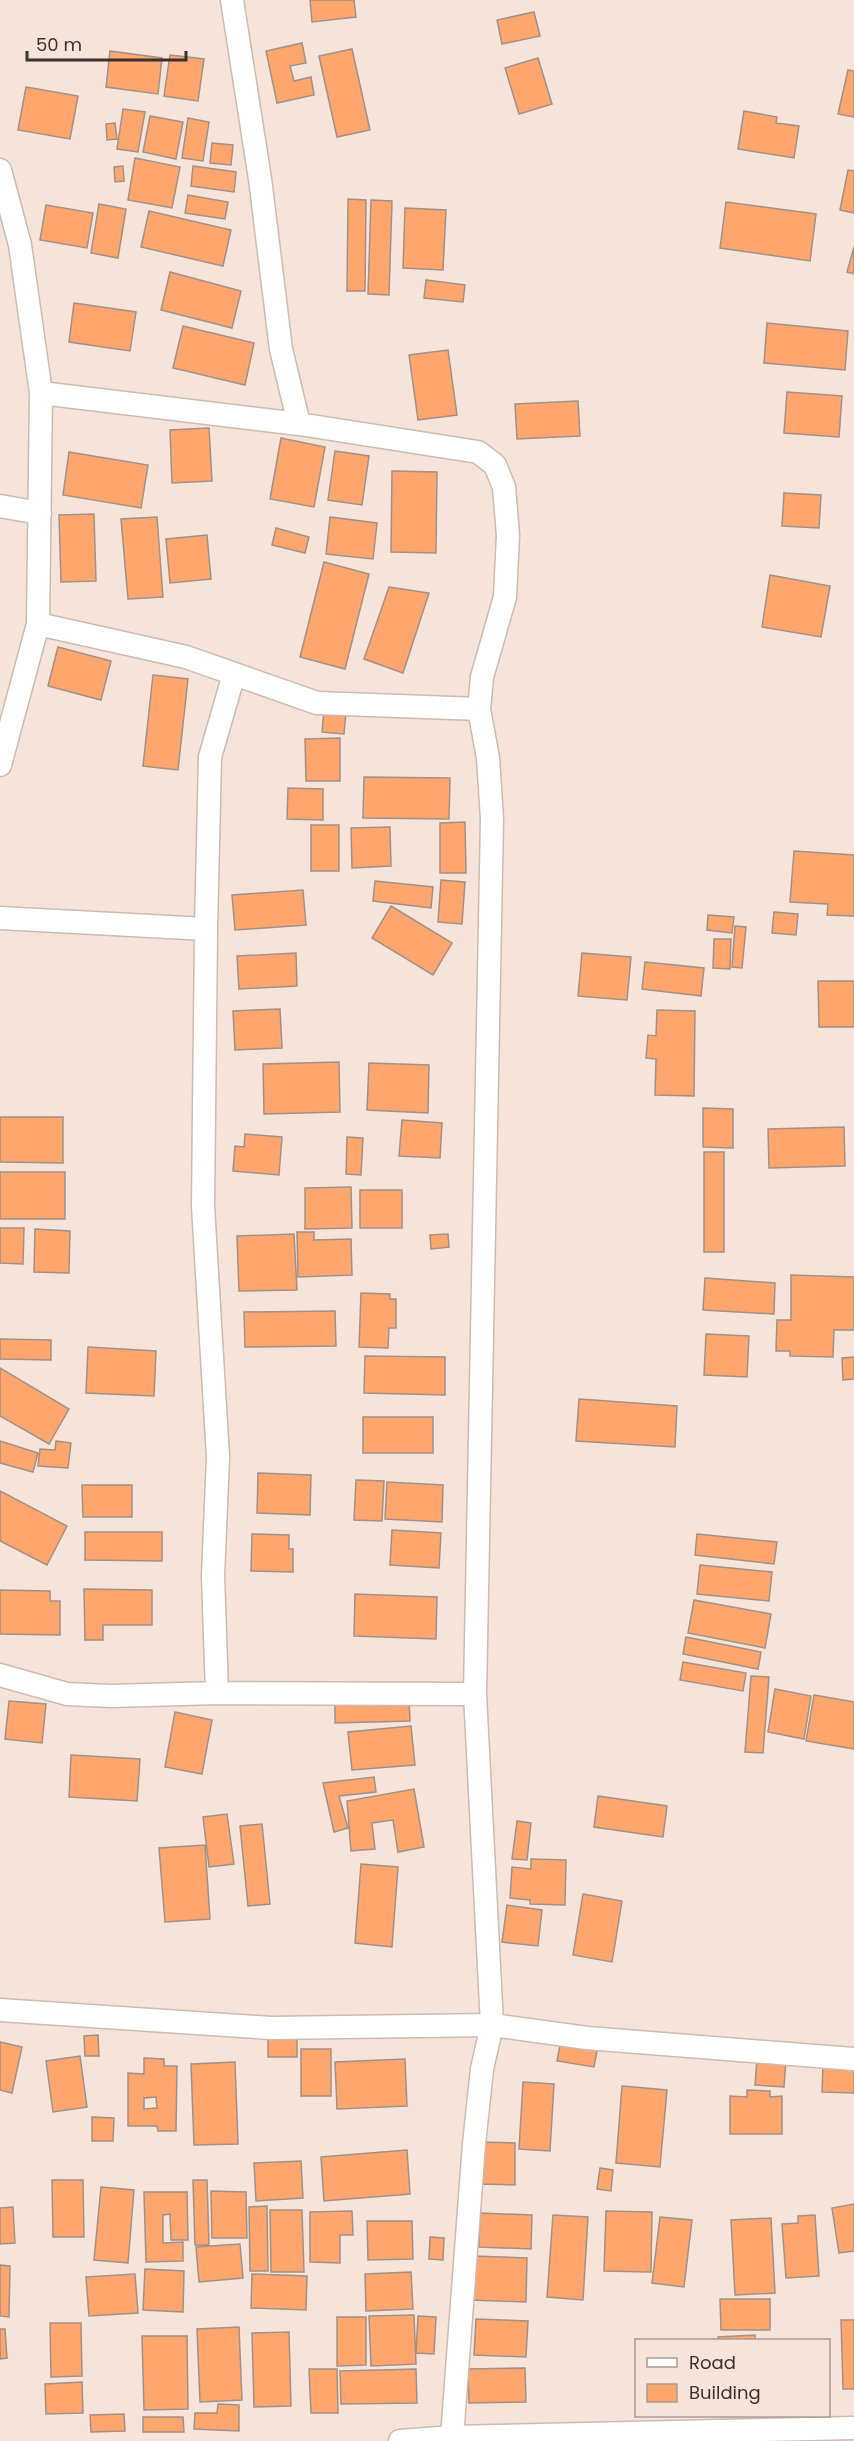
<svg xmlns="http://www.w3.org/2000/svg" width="854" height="2441" viewBox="0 0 854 2441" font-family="Poppins,sans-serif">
	<rect width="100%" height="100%" fill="#f6e3d9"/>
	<path fill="#fea66e" stroke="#a29187" stroke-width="1.5" fill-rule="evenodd" d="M310,0H354L356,17L312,22Z
		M534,12L540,36L502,44L497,20Z
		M302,43L306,63L290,66L294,81L311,77L314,95L277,103L266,51Z
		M352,49L370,130L337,137L319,56Z
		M110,51L162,58L158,94L106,87Z
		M170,55L204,59L198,101L164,96Z
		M538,58L552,104L519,114L505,68Z
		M848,70L854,71V117L838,114Z
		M26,87L78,96L70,139L18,130Z
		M123,109L145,112L138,152L117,149Z
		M744,111L777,117L776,123L799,126L794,158L738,149Z
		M150,116L183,122L176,159L143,152Z
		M188,118L209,122L203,161L182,158Z
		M115,123L117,139L107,140L106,124Z
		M212,143L233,145L231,165L210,163Z
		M135,158L180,167L172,208L128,200Z
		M123,166L124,181L115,182L114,167Z
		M193,166L236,172L234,192L191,186Z
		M848,170L854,171V213L840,210Z
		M188,195L228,202L225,219L185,213Z
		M348,199L366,200L365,291H347Z
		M371,200L392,201L389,295L368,294Z
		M726,202L816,214L810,261L720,248Z
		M99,204L126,209L118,258L91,253Z
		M46,205L93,213L87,248L40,240Z
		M405,208L446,210L443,270L403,268Z
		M149,211L231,230L223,266L141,247Z
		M854,247V274L847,272Z
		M170,272L241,291L232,328L161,310Z
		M426,280L465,285L463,302L424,298Z
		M74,303L136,312L130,351L69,342Z
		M767,323L848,331L845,370L764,363Z
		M183,326L254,343L245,385L173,368Z
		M448,350L457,415L418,420L409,355Z
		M787,392L842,396L839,437L784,433Z
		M578,401L580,436L517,439L515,404Z
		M209,428L212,481L172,483L170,430Z
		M281,438L325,447L314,507L270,499Z
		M335,451L369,456L362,505L328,500Z
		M69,452L148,465L141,508L63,495Z
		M392,471L437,472L436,553L391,552Z
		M784,493L821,495L819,528L782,526Z
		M94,514L96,581L61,582L59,515Z
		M157,517L163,597L128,599L121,519Z
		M330,517L377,523L373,559L326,554Z
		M276,528L309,537L305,553L272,545Z
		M207,535L211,579L170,583L166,539Z
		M324,562L369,574L345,669L300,657Z
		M770,575L830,586L821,637L762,627Z
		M389,587L429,593L403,673L364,659Z
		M58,647L111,661L101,700L48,686Z
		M153,675L188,679L178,770L143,766Z
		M324,709L346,712L344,734L322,732Z
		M340,738V781H306L305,739Z
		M364,777L450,778L449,819L363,818Z
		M288,788L323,789V820L287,819Z
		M465,822L466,873H440V823Z
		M311,825H339V871H311Z
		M390,827L391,866L352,868L351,828Z
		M794,851L854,855V916L827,915L828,904L790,902Z
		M441,880L465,882L462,924L438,922Z
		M375,881L433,887L431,908L373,901Z
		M303,890L306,925L235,930L232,895Z
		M391,906L452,943L433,975L372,938Z
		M774,912L798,914L796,935L772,933Z
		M708,915L734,917L732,933L707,930Z
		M735,926L746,927L742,968L732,967Z
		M714,939H731L730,969L713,968Z
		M296,953L297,986L239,989L237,956Z
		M582,953L631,957L627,1000L578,996Z
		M645,962L704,968L701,996L642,989Z
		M818,981H854V1027H819Z
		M280,1009L282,1048L235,1050L233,1011Z
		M657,1010L695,1011L694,1096L655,1095L656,1059L646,1058L648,1035L656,1036Z
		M339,1062L340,1112L264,1114L263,1064Z
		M369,1063L429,1065L428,1113L367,1110Z
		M703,1108L733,1109V1148L703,1147Z
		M0,1117H63V1163L0,1162Z
		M402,1120L442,1123L440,1158L399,1156Z
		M844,1127L845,1166L769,1168L768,1129Z
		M245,1134L282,1137L279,1175L233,1171L235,1146L244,1147Z
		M347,1137L363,1138L361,1175L346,1174Z
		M704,1152H724V1252H704Z
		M0,1172H65V1219H0Z
		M351,1187L352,1228L305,1229V1188Z
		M360,1190H402V1228H360Z
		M0,1228H24L23,1264L0,1263Z
		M35,1229L70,1231L69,1273L34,1272Z
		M297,1232H314V1240L351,1239L352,1275L298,1277Z
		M294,1234L297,1290L239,1291L237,1236Z
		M448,1234L449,1247L431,1249L430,1235Z
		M791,1275L854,1277V1330H834L833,1357L790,1356V1351H776L777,1320H791Z
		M705,1278L775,1283L774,1314L703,1310Z
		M361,1293L390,1294V1299H396V1328H389L388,1348L359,1347Z
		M335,1311L336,1346L245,1347L244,1312Z
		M706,1334L749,1336L747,1377L704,1375Z
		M0,1339L51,1340V1360L0,1359Z
		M88,1347L156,1351L154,1396L86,1393Z
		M365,1356L445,1357V1395L364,1393Z
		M854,1357V1379L843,1380L842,1358Z
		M0,1368L69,1409L49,1444L0,1416Z
		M579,1399L677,1406L675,1447L576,1441Z
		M363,1417H433V1453H363Z
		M0,1441L38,1453L33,1472L0,1463Z
		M56,1441L71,1443L68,1468L38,1466L40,1449L55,1450Z
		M258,1473L311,1475L310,1515L257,1513Z
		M356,1480L384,1481L382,1521L354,1520Z
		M387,1482L443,1485L442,1522L385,1519Z
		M82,1485H132V1517H83Z
		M0,1491L67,1526L47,1565L0,1541Z
		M392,1530L441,1533L439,1568L390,1565Z
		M85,1532H162V1561L85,1560Z
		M252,1534L289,1535V1549H293V1572L251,1571Z
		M697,1534L777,1542L774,1564L695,1555Z
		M700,1565L772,1572L769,1601L697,1594Z
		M84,1589L152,1590V1625H103V1640H85Z
		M0,1590L50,1591V1601H60V1635L0,1634Z
		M355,1594L437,1597L436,1639L354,1636Z
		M694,1600L771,1614L765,1648L688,1633Z
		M686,1637L761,1652L758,1669L683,1654Z
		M683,1662L746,1673L743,1691L680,1680Z
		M751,1676L769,1677L763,1753L745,1752Z
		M775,1689L811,1696L804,1739L768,1732Z
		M814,1695L854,1702V1749L806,1741Z
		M409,1699L410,1721L335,1723V1700Z
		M9,1701L46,1704L42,1743L5,1739Z
		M175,1712L212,1720L202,1774L165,1767Z
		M411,1726L415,1765L352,1770L348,1732Z
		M71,1755L140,1759L137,1801L69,1797Z
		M374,1777L376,1792L339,1796L348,1828L334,1832L323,1783Z
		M414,1789L424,1847L398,1852L393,1820L372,1823L375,1849L351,1851L347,1801Z
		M598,1796L667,1806L663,1837L594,1827Z
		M227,1814L234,1864L209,1867L203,1817Z
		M517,1821L531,1823L527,1860L512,1859Z
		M262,1824L270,1904L248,1906L240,1826Z
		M205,1845L210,1919L165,1922L159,1848Z
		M531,1859L566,1860L565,1905L530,1904V1900L510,1898L512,1867L531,1869Z
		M361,1864L398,1867L392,1947L355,1943Z
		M583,1894L622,1901L612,1962L573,1955Z
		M507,1905L542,1910L538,1946L502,1942Z
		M98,2035L99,2056H85L84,2036Z
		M268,2038H297V2057H268Z
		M561,2040L598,2046L594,2067L557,2061Z
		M0,2042L22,2047L12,2093L0,2090Z
		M301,2049H331V2096H301Z
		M80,2056L87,2107L53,2112L46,2061Z
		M144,2058L164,2059V2066H177L176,2131H158L157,2126H128V2073L144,2074ZM156,2097L157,2108L144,2109V2098Z
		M757,2058L786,2060L784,2087L755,2085Z
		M405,2059L407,2106L337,2109L335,2062Z
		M235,2062L238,2144L194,2145L191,2064Z
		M823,2064L854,2065V2093L822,2092Z
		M523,2082L554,2084L550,2151L519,2149Z
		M622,2086L667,2090L660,2167L616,2163Z
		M747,2090L770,2091V2097L782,2096V2134H730V2096L747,2097Z
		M92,2117L114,2118L113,2141H92Z
		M478,2142L515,2143V2185L477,2184Z
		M407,2150L410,2194L324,2201L321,2157Z
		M301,2161L303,2198L256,2201L254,2163Z
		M600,2168L613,2170L611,2191L597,2189Z
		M52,2180H83L84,2237H53Z
		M193,2180H207L209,2245H195Z
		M101,2187L134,2190L128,2263L94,2260Z
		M211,2191L246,2192L247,2238H212Z
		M144,2192H187L188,2240H171L170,2214L163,2215V2243L183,2242V2261L146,2262Z
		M854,2204V2251L839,2253L832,2208Z
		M267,2206L268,2271H250L249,2207Z
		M13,2207L15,2243L0,2244V2208Z
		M270,2210H302L304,2272H271Z
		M352,2211L353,2235H340V2263L310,2262V2212Z
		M606,2211L652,2212L651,2272L604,2271Z
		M480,2213L532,2215L531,2249L479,2247Z
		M553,2215L588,2217L583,2300L547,2297Z
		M815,2215L819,2276L786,2278L782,2224L798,2223V2216Z
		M660,2217L692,2220L684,2287L652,2283Z
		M771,2218L775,2293L735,2295L731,2220Z
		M367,2221H412L413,2259L368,2260Z
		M430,2237L444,2238L443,2260L429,2259Z
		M240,2244L243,2278L199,2282L196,2247Z
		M473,2256L527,2258L526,2302L471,2300Z
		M0,2265L10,2266L9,2317L0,2316Z
		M145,2269L184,2271L183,2312L143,2310Z
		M411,2272L413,2309L366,2311L365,2274Z
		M135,2274L138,2313L89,2316L86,2277Z
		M252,2274L307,2276L306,2310L251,2308Z
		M720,2299H770V2330H721Z
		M414,2315L416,2364L371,2366L369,2316Z
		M418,2316L436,2317L434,2354L416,2353Z
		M337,2317H366V2365L337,2366Z
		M476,2319L528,2321L526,2357L474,2355Z
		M841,2320H854V2389H843Z
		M50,2323H81L82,2376L51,2377Z
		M239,2327L242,2400L200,2402L197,2329Z
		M0,2329H5L7,2358L0,2359Z
		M289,2332L291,2406L254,2407L252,2333Z
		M755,2335V2340H718V2337Z
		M142,2336H187L188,2409L144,2410Z
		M525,2368L526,2402L469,2403L468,2369Z
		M309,2369H337L338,2413H311Z
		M416,2369L417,2403L341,2404L340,2371Z
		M82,2382L83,2413L46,2414L45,2384Z
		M218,2404L239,2405V2431L194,2429L195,2413H217Z
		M124,2414L125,2431L91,2432L90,2415Z
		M143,2417H183L184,2432H143Z"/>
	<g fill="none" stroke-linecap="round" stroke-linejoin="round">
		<defs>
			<path id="minor" d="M232,0L260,179L281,349L299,424
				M0,170L20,245L41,393L38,624L0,765
				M41,393L299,424L478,452L495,465L504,487L508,535L505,597L482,677L479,709L488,758L492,819L475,1694L492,2025L482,2069L474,2144L452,2437
				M0,506L40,513
				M38,624L186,657L317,703L479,709
				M0,918L206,929
				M0,1675L67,1694L111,1696L217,1693L475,1694
				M217,1693L213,1576L218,1457L203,1206L206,929L210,757L234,674
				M0,2010L271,2028L492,2025L587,2038L854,2059
				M400,2441L452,2437L854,2428"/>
		</defs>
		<use href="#minor" stroke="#ccbbb0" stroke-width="25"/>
		<use href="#minor" stroke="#fff" stroke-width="22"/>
	</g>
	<rect x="635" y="2339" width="195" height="78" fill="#f6e3d9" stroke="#aa9c94" stroke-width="1.5"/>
	<rect x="647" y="2358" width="30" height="9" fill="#ffffff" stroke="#aa9c94" stroke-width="1.5"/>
	<text x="689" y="2369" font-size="18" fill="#38312d">Road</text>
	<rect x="647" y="2384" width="30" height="18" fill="#fea66e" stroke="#aa9c94" stroke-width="1.5"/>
	<text x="689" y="2399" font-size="18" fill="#38312d">Building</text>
	<path d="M27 51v9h159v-9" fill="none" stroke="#38312d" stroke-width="3"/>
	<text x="36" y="51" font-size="18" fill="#38312d" stroke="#f6e3d9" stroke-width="4.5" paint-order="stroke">50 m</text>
</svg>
